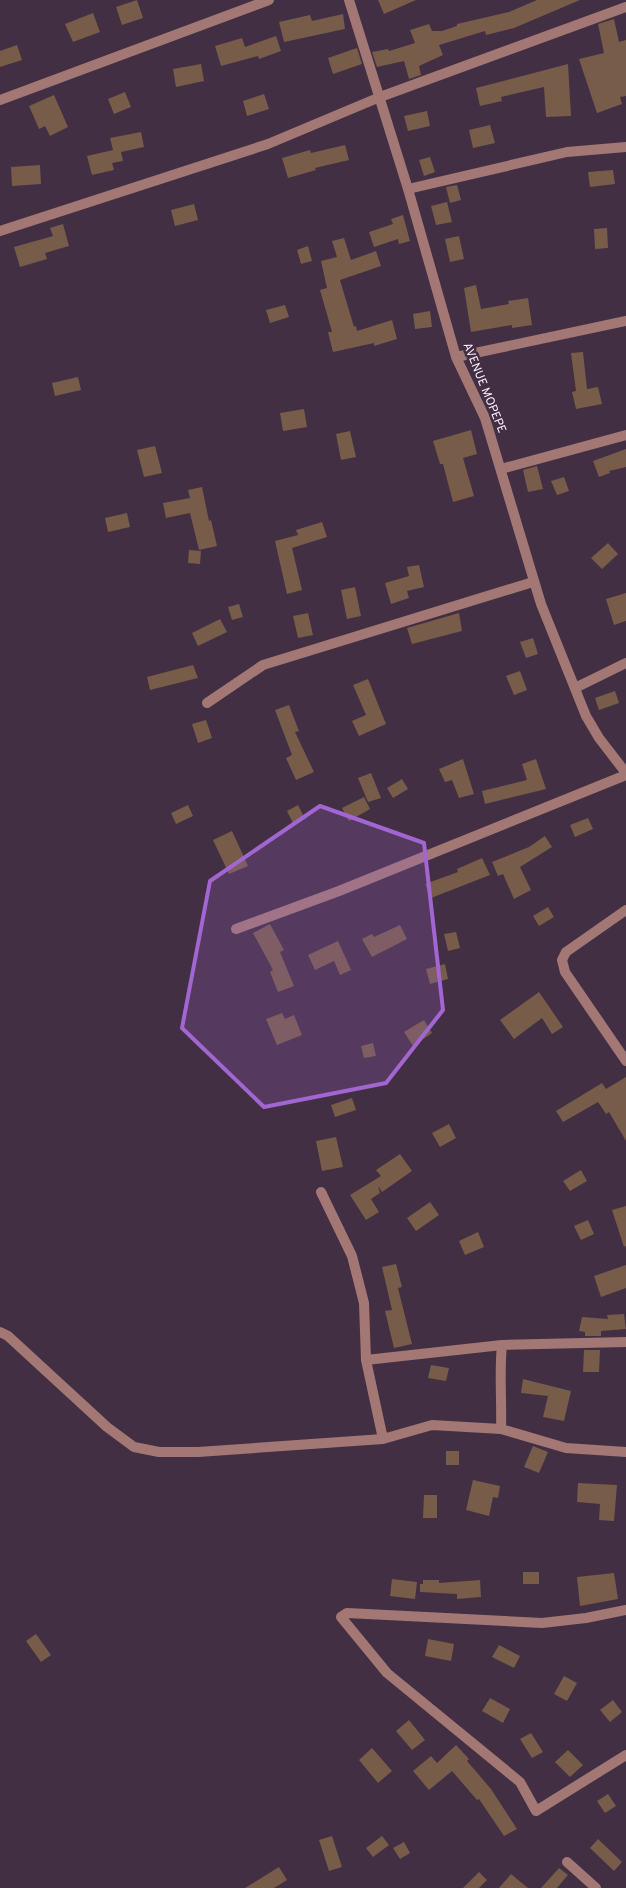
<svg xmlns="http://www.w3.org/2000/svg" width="626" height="1888" viewBox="0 0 626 1888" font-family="Overpass,sans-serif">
	<rect width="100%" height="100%" fill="#432f43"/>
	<path fill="#765c49" d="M137,0L143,18L122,25L116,7Z
		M378,0H416L384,14Z
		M537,0H580L514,28L486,35L485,31L439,45L443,55L419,66L421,75L409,79L404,61L377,67L372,52L388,49L389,51L415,43L410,30L429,24L432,31H442L457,26V24L509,12Z
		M93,13L100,32L73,42L65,24Z
		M343,14L345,29L284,42L279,22L310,15L312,21Z
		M614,19L619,42L626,40V96L620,97L622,104L597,113L579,59L604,53L598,24Z
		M276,36L281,51L259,59L258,56L221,66L215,46L242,38L245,47Z
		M17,45L22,60L0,67V51Z
		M357,48L362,64L333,74L328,58Z
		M201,64L204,81L176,87L173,69Z
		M568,64L571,116L546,117L544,87L501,97L502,101L480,106L476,88Z
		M125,92L131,107L114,114L108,99Z
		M264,94L269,109L247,116L243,101Z
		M54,95L68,127L50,136L45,126L39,129L29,106Z
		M427,111L430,126L408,131L404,116Z
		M490,125L495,143L473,148L469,130Z
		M141,132L144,147L121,152L123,161L112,163L114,170L92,175L87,156L113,150L110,138Z
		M345,145L349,160L315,168L316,170L288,178L282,158L310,150L311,153Z
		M430,157L435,172L424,176L419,160Z
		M40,165L41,184L12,186L11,167Z
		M613,170L615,184L590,187L588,172Z
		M457,185L461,200L450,203L446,187Z
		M447,202L452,222L436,225L431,206Z
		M194,204L198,220L175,226L171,210Z
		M403,215L410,241L399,244L398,239L374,247L369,232L393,224L391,219Z
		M63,224L69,246L45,253L47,259L20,267L14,247L53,236L50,228Z
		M607,228L608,248L595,249L594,229Z
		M459,236L464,259L450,262L445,239Z
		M344,238L351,260L376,251L381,266L340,280L354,327L356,326L357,331L392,320L397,339L374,346V343L333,352L328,332H332L320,290L327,288L321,261L337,257L332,241Z
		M308,246L312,261L301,264L297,250Z
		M476,285L481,309L509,304L508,301L528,298L532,325L512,328V325L471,332L464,288Z
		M285,305L289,317L270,323L266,310Z
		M430,311L432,327L415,329L413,314Z
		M583,352L587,389L598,387L602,404L576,409L572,392L576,391L571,353Z
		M78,377L81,390L55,396L52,383Z
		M304,409L307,427L283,431L280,413Z
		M471,430L477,454L463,458L474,496L453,502L443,464H440L433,441Z
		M350,431L356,457L341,460L336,434Z
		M155,446L162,473L144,477L137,450Z
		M626,449V467L609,471L610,473L599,477L593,461Z
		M537,466L543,489L528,492L523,470Z
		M564,477L569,491L557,495L551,481Z
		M202,487L209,521L211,520L217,546L199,550L190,513L166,518L163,503L190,498L188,490Z
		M127,513L130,527L108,532L105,518Z
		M322,522L327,537L292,548L302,590L287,594L275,541L298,535L296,530Z
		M608,543L618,554L602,569L591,558Z
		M189,550L201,551L200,564L188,563Z
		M419,565L424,587L407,591L409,598L391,604L385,583L409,576L407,567Z
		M355,587L361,616L347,619L341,590Z
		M626,593V621L614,625L606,599Z
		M239,604L243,617L232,620L228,607Z
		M308,613L313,635L298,638L293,616Z
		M459,613L462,631L412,644L407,628Z
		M220,619L227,632L198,646L192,633Z
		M533,638L538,654L526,658L520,642Z
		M193,665L198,678L150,690L147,677Z
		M520,671L527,690L514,695L506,676Z
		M368,679L386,724L359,736L352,721L366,715L353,685Z
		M615,691L619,703L599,710L595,698Z
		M289,705L299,731L295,732L314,772L296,780L286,758L292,755L275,710Z
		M206,720L212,738L198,743L192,724Z
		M463,759L474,794L459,798L452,780L445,782L439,769Z
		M536,759L546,789L485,804L482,791L527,780L522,764Z
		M371,773L381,798L368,802L358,778Z
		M402,779L408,789L393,798L387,788Z
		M364,797L370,809L349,821L342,808Z
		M188,805L193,816L176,824L171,813Z
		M298,805L305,819L294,825L287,811Z
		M588,818L593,829L575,837L570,825Z
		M232,831L248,866L229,874L213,840Z
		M545,836L552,847L520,867L531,890L514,899L503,874L498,876L492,862L529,847Z
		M482,858L490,875L431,898L425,884L458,872L457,869Z
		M548,907L554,917L539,926L533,916Z
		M270,924L284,950L280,952L294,986L278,992L270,972L273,970L253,933Z
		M400,925L407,939L372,957L362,939L372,934L374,937Z
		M456,932L460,948L448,951L444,934Z
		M338,941L351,970L340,975L334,961L315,970L308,955Z
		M445,964L448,979L430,984L426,969Z
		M539,992L563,1027L552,1034L542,1018L514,1039L500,1020Z
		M282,1013L285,1019L294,1015L302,1035L277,1045L266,1019Z
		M424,1020L432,1033L413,1046L404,1032Z
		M373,1043L376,1056L364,1058L361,1046Z
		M626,1077V1141L609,1112L606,1114L598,1102L563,1122L556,1111L602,1083L606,1089Z
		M352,1098L356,1110L335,1117L331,1105Z
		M449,1124L456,1138L440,1147L432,1133Z
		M336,1137L343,1167L322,1171L316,1141Z
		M400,1154L412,1171L382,1192L378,1186L380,1193L371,1199L379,1212L366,1220L350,1195L381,1176L376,1170Z
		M581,1170L587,1181L570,1191L563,1181Z
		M430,1202L439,1215L416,1231L407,1218Z
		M626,1206V1246L624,1247L612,1210Z
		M588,1220L594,1234L581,1240L574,1226Z
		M478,1232L484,1247L465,1255L459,1241Z
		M396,1264L402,1287L398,1288L412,1344L394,1348L385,1311L392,1310L382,1267Z
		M626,1265V1288L601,1297L594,1276Z
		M624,1314L626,1329L601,1331V1336H585V1332L579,1331L582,1317L608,1319L607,1315Z
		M584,1350H600L599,1372H583Z
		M431,1365L449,1368L446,1381L428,1378Z
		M523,1379L571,1391L564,1421L543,1417L548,1396L521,1393Z
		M533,1446L548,1452L539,1473L524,1467Z
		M446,1451H459V1465H446Z
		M473,1480L500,1486L498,1498L493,1497L489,1516L466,1510Z
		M578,1483L617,1485L614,1521L599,1520L600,1504L577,1502Z
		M424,1495H437V1518H423Z
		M523,1572H539V1584H523Z
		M614,1573L618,1599L580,1606L577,1577Z
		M392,1579L417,1582L415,1599L390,1596Z
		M423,1580H439V1583L480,1580L481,1597L457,1599V1594L420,1592V1584H423Z
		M36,1634L51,1655L41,1662L26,1641Z
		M428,1639L454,1644L451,1661L425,1656Z
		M499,1645L520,1656L514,1668L492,1657Z
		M564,1676L577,1683L567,1701L554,1694Z
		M490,1698L510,1709L503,1723L482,1711Z
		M613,1700L622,1712L610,1722L600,1710Z
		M409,1720L425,1740L412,1750L396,1731Z
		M531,1733L543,1752L532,1758L520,1739Z
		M456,1745L469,1759L467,1761L491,1789L517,1829L504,1836L479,1799L477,1800L452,1771L429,1790L413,1771L431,1756L437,1763Z
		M372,1748L392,1771L378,1783L359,1760Z
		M568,1750L583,1765L570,1777L555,1762Z
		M608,1794L616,1806L605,1813L597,1801Z
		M332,1836L342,1867L329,1871L319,1840Z
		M382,1836L389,1845L373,1857L366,1848Z
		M598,1839L622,1862L614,1871L590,1848Z
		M404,1842L410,1853L400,1859L393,1848Z
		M279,1867L287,1880L274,1888H245Z
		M559,1868L568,1875L557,1888H541Z
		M479,1872L487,1880L479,1888H463Z
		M511,1874L528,1888H499Z"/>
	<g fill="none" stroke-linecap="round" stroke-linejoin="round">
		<path stroke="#a27774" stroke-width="10" d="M349,0L408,189L456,357L485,418L541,604L586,716L599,738L626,773
			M0,100L269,0
			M408,189L567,152L626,147
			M0,231L268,144L380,97L626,7
			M456,357L626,321
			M501,469L626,435
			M575,688L626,663
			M207,703L263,665L533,582
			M626,910L566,952L562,960L565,972L626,1061
			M236,929L339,891L626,775
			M321,1192L352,1256L364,1303L366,1360L383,1439
			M0,1332L8,1336L107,1427L134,1447L159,1452H198L383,1439L432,1425L501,1429L566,1448L626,1452
			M366,1360L502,1345L626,1342
			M501,1429C502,1401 499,1373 502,1345
			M626,1610L586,1618L542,1623L347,1613L341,1617L387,1673L520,1782L536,1811L626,1755
			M567,1862L596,1888"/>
	</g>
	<path fill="#a266d2" fill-opacity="0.2" stroke="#a266d2" stroke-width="4" stroke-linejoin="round" d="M320,806L424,843L443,1010L386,1083L264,1107L182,1028L210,881Z"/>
	<g text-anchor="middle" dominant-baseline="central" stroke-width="5" stroke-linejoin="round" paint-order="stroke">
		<g font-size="12" fill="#fdeffd" stroke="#432f43">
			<text transform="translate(484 388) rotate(68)">AVENUE MOPEPE</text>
		</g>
	</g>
</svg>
